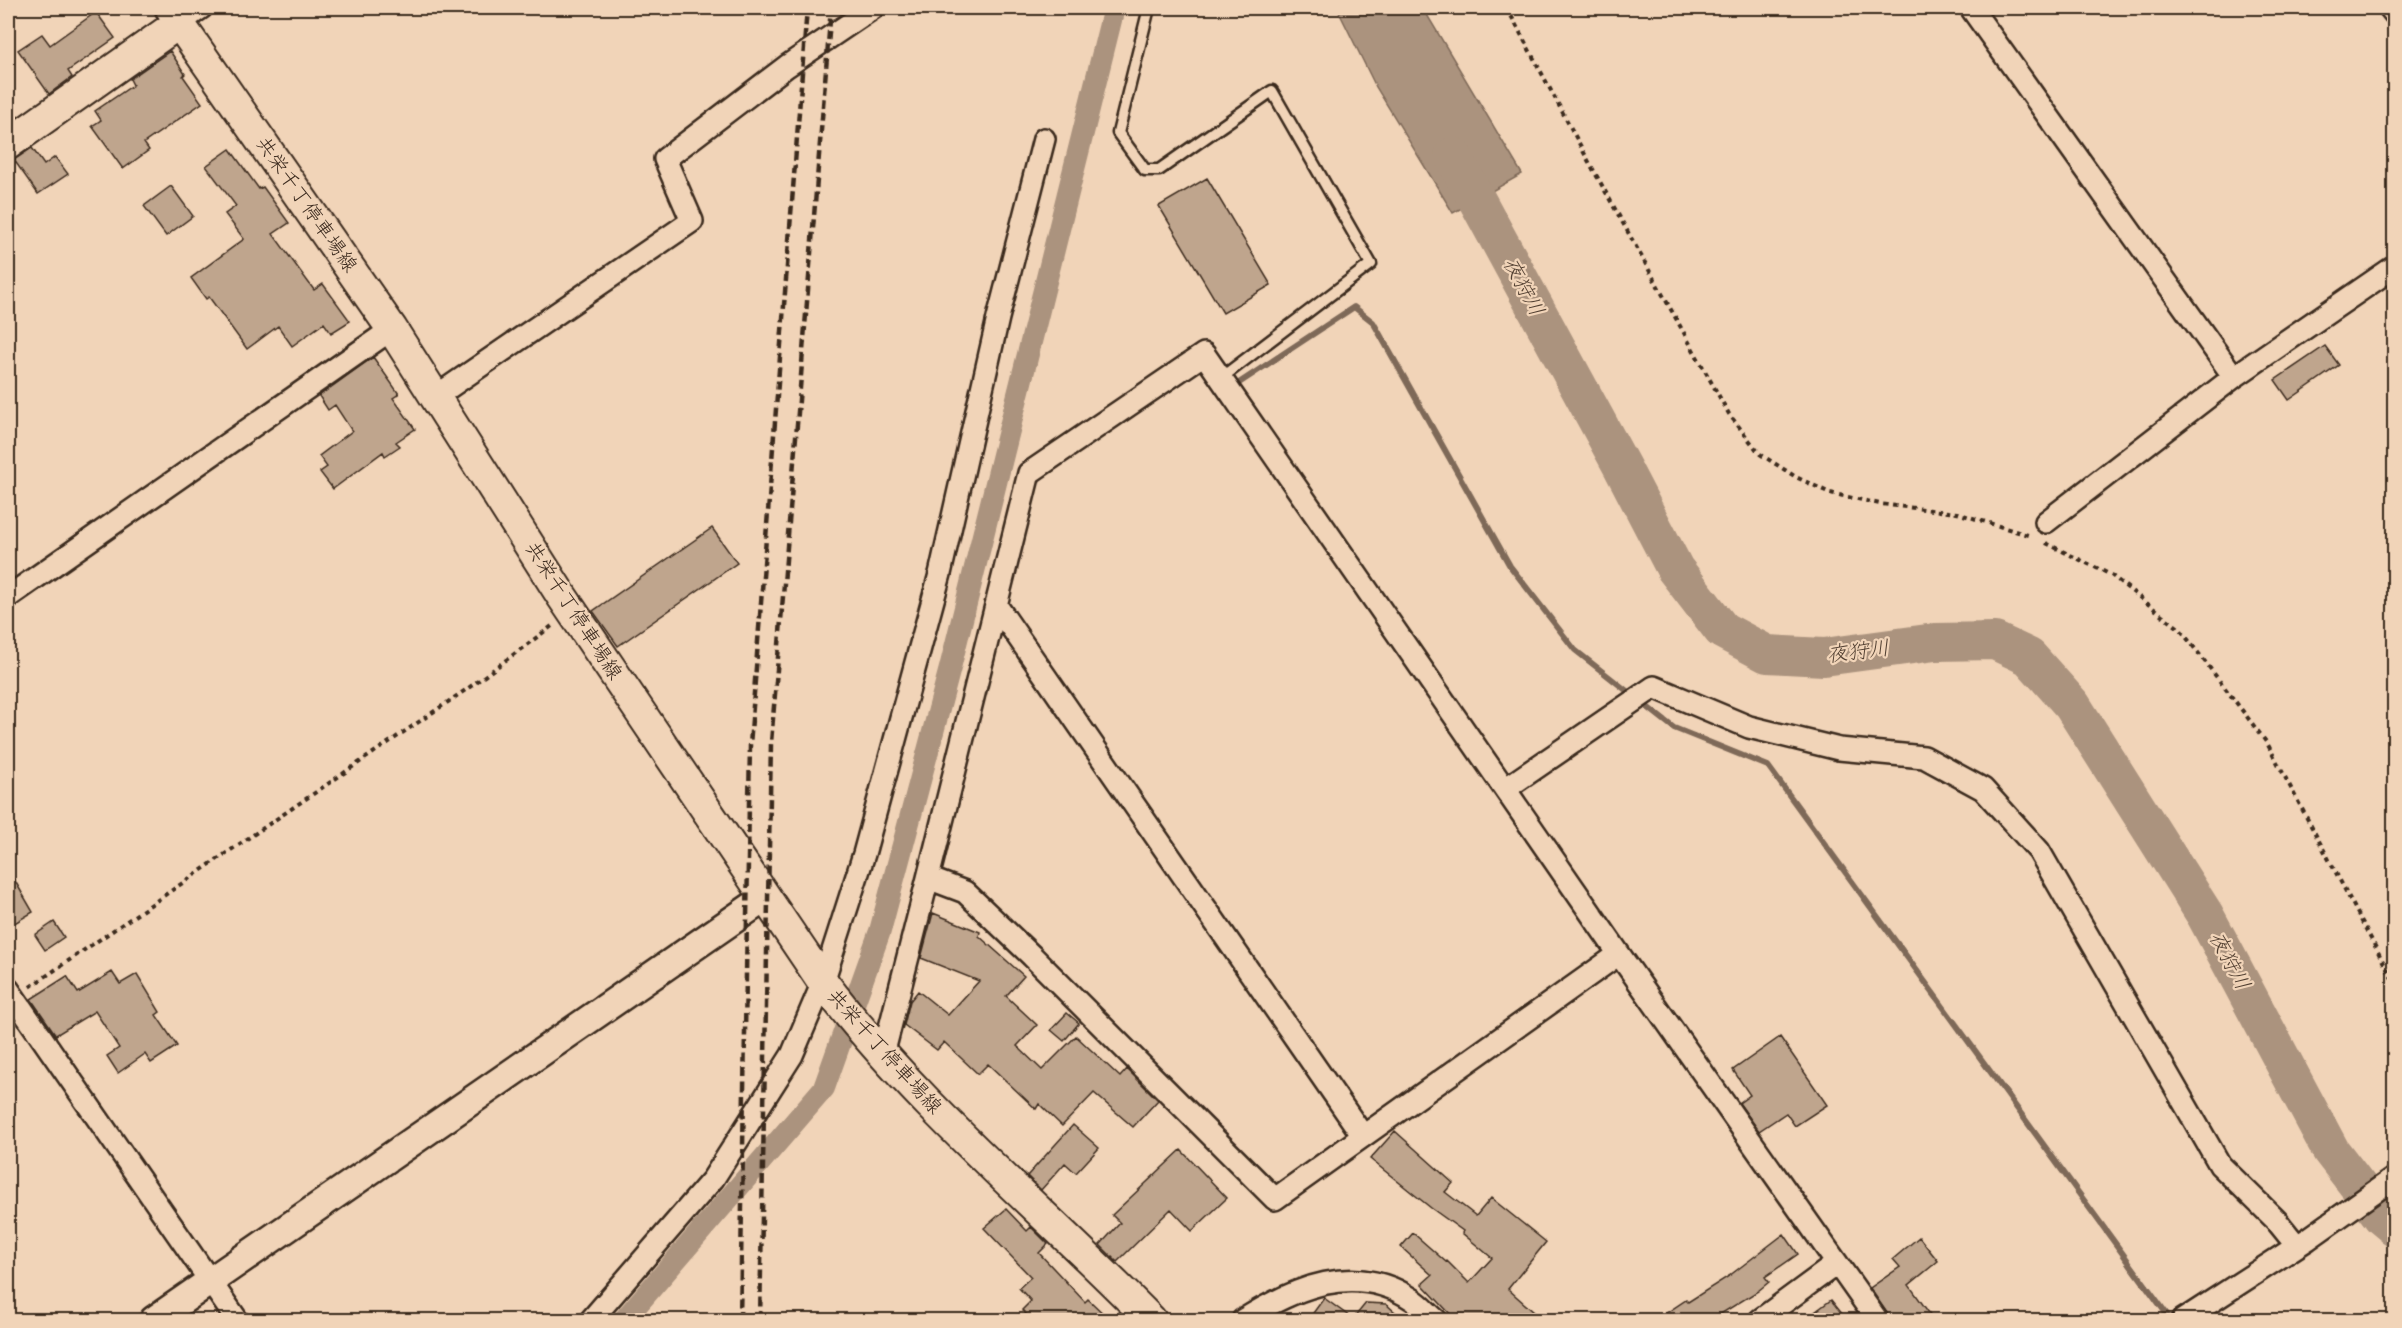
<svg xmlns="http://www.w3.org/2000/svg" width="2402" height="1328" viewBox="0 0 2402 1328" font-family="Mynerve,'Klee One',sans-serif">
	<rect width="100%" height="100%" fill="#f1d4b8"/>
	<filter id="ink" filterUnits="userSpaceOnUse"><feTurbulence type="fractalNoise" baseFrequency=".0167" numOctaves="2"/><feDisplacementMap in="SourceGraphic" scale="12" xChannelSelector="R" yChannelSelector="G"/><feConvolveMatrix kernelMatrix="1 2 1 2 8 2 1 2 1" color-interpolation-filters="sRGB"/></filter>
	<g filter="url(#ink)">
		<path fill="#ab937e" stroke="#7e6958" stroke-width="1.5" d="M1337,8H1423L1522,174L1453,213L1376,87Z"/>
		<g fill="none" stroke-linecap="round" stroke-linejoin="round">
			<path stroke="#7e6958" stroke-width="6" d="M1239,383L1354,307L1373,322L1510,566L1575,650L1674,728L1768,766L2171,1320
				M2260,1320C2266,1317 2277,1316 2283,1320"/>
			<path stroke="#ab937e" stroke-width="22" d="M624,1320L824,1088L880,931L950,668L1114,8"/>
			<path stroke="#ab937e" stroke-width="38" d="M1453,156L1622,467L1675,569L1722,630L1767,654L1824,657L1935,642L1995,641L2029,657L2072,705L2205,915L2331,1151L2382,1217L2394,1227"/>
		</g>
		<path fill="#bfa58d" stroke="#3b2a1e" stroke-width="1.5" d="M96,12L115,38L68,71L72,77L49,94L18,50L42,34L50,45Z
			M170,51L185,74L183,76L202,103L144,143L149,150L123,169L92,126L101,120L95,111L133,85L130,79Z
			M32,148L44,165L55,157L68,174L38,194L14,160Z
			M230,149L259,189L263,187L289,223L273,234L314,290L323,284L350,321L331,333L324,323L292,346L278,326L247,349L209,297L206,299L191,278L244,239L225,214L236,206L206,166Z
			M1207,178L1271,285L1223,313L1159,206Z
			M171,186L193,216L166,236L144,206Z
			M2325,346L2339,365L2289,400L2275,380Z
			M373,357L399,394L393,398L415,429L396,442L400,446L385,456L383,452L333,489L320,472L327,467L319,456L352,431L335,405L328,410L319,396Z
			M712,528L737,563L618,646L593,611Z
			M8,869L33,912L8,927Z
			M933,913L980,932L979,936L1024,976L1006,996L1037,1025L1017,1046L1042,1070L1076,1036L1120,1077L1127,1069L1158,1100L1133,1127L1094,1093L1062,1126L1039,1104L1036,1109L988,1064L978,1074L944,1042L937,1050L904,1025L910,1001L918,991L948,1015L979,981L921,958Z
			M54,922L64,937L45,950L35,935Z
			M112,972L120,984L137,974L160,1012L156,1015L177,1046L151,1063L145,1054L118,1073L107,1056L119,1048L95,1011L56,1035L31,999L67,976L78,993Z
			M1067,1013L1079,1023L1064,1041L1051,1030Z
			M1780,1037L1827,1105L1795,1126L1786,1113L1759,1131L1739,1103L1750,1095L1733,1070Z
			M1073,1125L1099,1148L1076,1173L1065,1163L1041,1190L1027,1176Z
			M1395,1131L1453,1183L1445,1192L1476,1216L1491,1198L1546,1242L1508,1289L1543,1320H1456L1422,1284L1432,1275L1401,1247L1413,1233L1446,1262L1447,1261L1469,1283L1492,1258L1462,1233L1463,1231L1431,1208L1370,1159Z
			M1181,1150L1227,1198L1192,1231L1171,1209L1117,1262L1100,1245L1120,1223L1112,1215Z
			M1006,1209L1027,1231L1031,1227L1048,1244L1039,1253L1085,1302L1088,1299L1110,1320H1032L1022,1310L1031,1301L1019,1288L1031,1277L984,1228Z
			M1784,1234L1798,1254L1765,1277L1769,1282L1758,1291L1711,1320H1656L1686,1300L1688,1302L1729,1276Z
			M1919,1237L1938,1261L1909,1285L1934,1320H1889L1887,1313L1870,1288L1900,1267L1893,1259Z
			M1324,1298L1353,1319L1366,1303L1386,1304L1404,1320H1308Z
			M1831,1300L1847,1320H1804Z"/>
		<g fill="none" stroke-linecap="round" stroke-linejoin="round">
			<defs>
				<path id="service" d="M1149,8L1118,133L1145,170H1159L1272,91L1371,264L1221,378"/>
				<path id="minor" d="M1971,8L2234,377
					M2390,8L2394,13
					M179,23L201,8
					M435,397L692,221L665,159L787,66L873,8
					M2046,522L2234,377L2394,267
					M8,597L392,329
					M996,605L1363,1136
					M1505,789L1654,687L1749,727L1839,749L1924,757L1983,789L2039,851L2220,1165L2276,1220L2297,1246
					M928,878L1029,473L1204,354L1619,954L1877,1320
					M8,989L237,1320
					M883,1055L928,878L965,892L1032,956L1275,1199L1619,954
					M591,1320L713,1179L792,1055L823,982L864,854L940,574L998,318L1044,139
					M1243,1320C1294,1288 1355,1261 1412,1299C1420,1304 1428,1313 1436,1320
					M1760,1320L1836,1264
					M2183,1320L2308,1239L2394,1178"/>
				<path id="tertiary" d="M169,8L179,23
					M154,1320L766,897"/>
				<path id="secondary" d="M8,144L179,23L392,329L561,595L823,982C918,1107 1041,1208 1151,1320"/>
			</defs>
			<use href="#service" stroke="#3b2a1e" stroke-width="15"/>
			<use href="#minor" stroke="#3b2a1e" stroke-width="26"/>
			<use href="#tertiary" stroke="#3b2a1e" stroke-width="32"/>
			<use href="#secondary" stroke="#3b2a1e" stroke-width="34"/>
			<path stroke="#3b2a1e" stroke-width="4" stroke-dasharray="4.5 4.5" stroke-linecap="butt" d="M1507,8L1589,162L1729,414L1760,454L1796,477L1830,493L1880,504L1957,513L2031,536
				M2046,543L2111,575L2180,629L2267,743L2394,982
				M30,987L467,689L552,626"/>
			<use href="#service" stroke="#f1d4b8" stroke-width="10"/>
			<use href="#minor" stroke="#f1d4b8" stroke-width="21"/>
			<use href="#tertiary" stroke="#f1d4b8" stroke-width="27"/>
			<use href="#secondary" stroke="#f1d4b8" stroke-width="30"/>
			<path stroke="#3b2a1e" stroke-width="4.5" stroke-dasharray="9 4.5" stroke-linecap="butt" d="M740,1320L750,745L807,8
				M760,1320L771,743L831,8"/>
		</g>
	</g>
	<g text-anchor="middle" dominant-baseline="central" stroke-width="4.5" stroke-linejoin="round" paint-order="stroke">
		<g font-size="20" fill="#3b2a1e" stroke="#f1d4b8">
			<text transform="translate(306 205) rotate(55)">共栄千丁停車場線</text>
			<text transform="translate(573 611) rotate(57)">共栄千丁停車場線</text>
			<text transform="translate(884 1052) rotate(48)">共栄千丁停車場線</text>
		</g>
		<g font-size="21" font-style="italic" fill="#513f31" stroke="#f1d4b8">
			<text transform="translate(1523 287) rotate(62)">夜狩川</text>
			<text transform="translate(1858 652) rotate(-7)">夜狩川</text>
			<text transform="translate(2229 961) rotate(62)">夜狩川</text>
		</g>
	</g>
	<rect width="2402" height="1328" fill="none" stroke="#f1d4b8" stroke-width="30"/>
	<rect x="15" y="15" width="2372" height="1298" fill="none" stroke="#3b2a1e" stroke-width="2" filter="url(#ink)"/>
</svg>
